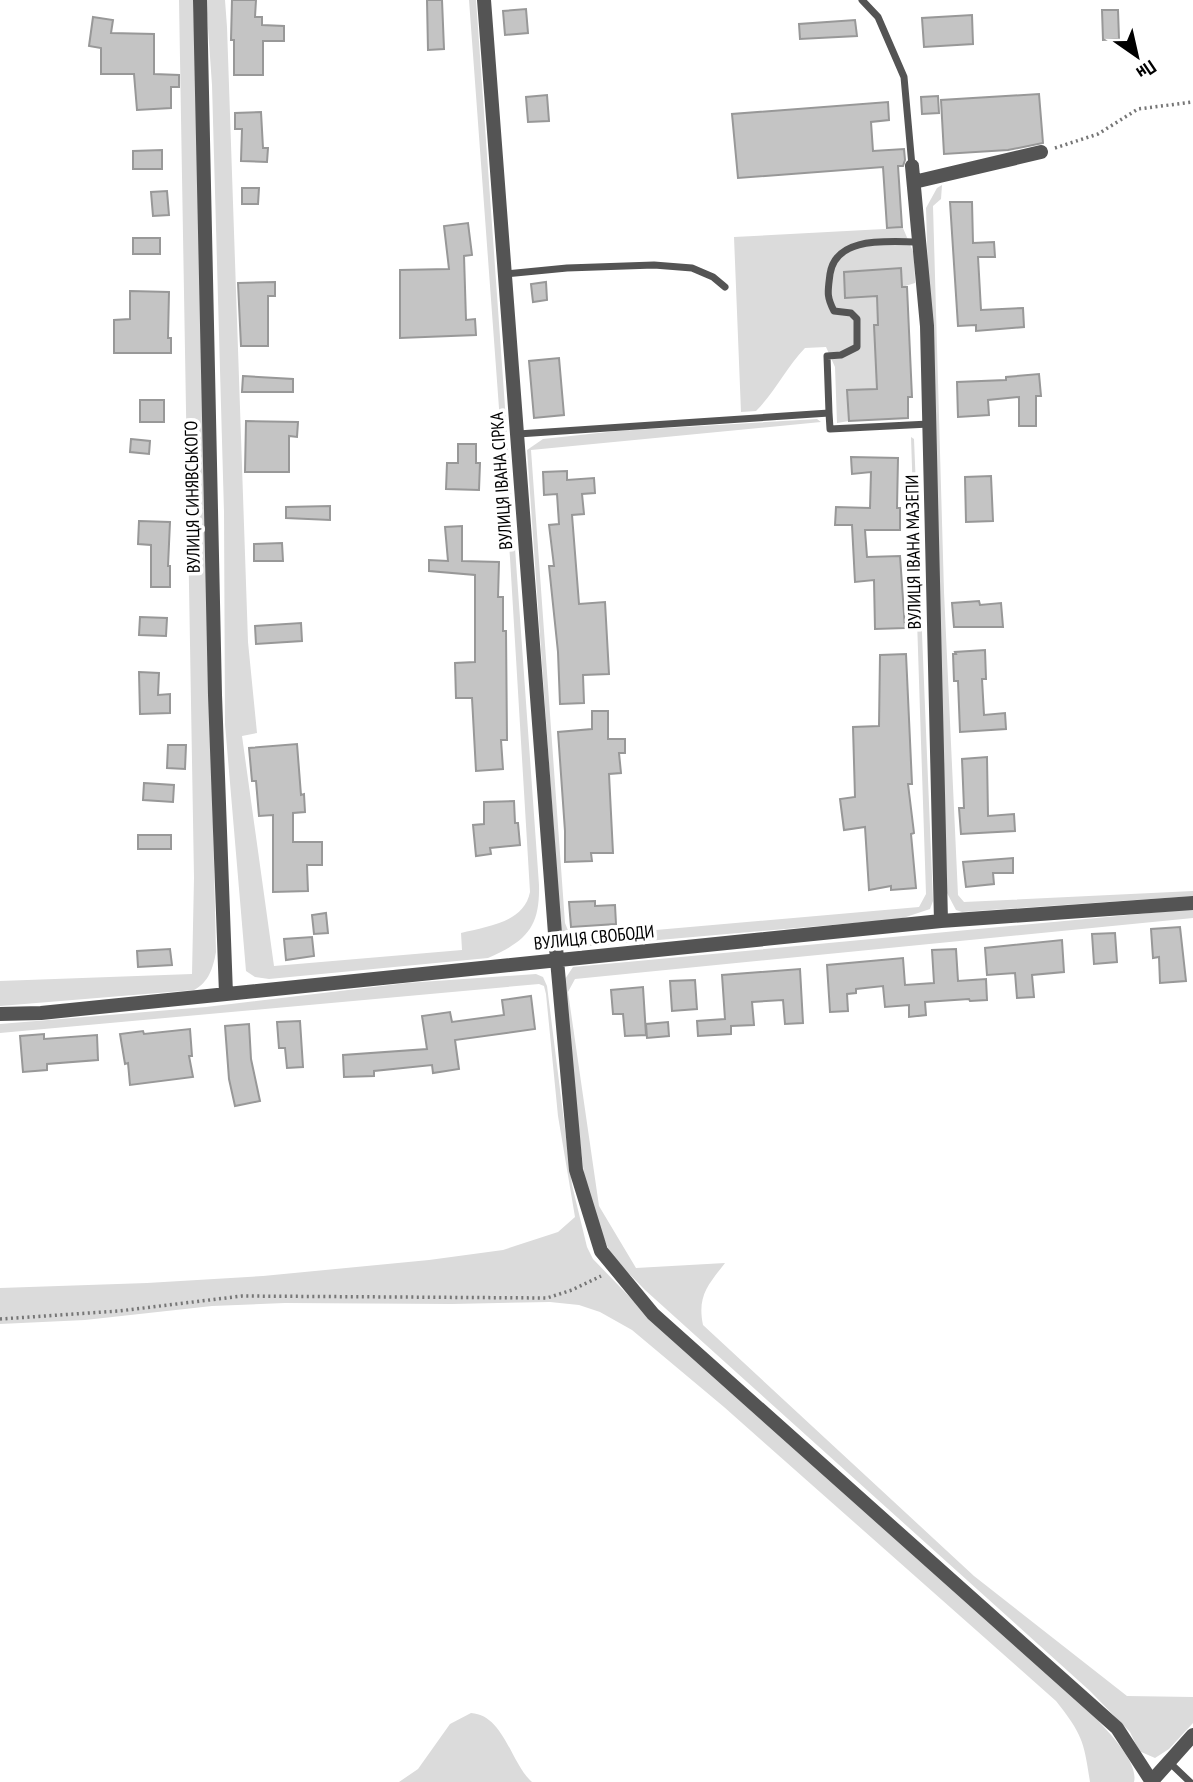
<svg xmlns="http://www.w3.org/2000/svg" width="1193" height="1782" viewBox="0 0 1193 1782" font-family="'PT Sans Narrow',sans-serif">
	<rect width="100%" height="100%" fill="#fff"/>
	<path fill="#dbdbdb" d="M179,0H193L195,53L216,952C213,968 209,982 194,990L0,1006V981L192,974L194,878Z
		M206,0H225L227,27L248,642L257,733L242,736L274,966L462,950L461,933C487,926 524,923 530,892L510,558L469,0H476L539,885C540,927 527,941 488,958L269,979L255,977L246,971L225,724L224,512L212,85Z
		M942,185L941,199L933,206L944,592L958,895L964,902L1193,891V896L962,912L956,910L947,893L926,208L937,188Z
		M903,228L914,254L915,283L902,287L901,269L844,272L845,298L877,296L878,325H874L882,389L847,391L849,421L837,423L835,367L826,347L805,348C786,368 775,392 756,411L741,412L734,237Z
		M817,419L821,422L531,450L565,923L569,933L576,937L919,907L926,894L911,437L914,439L933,901L930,909L900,919L579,947L567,942L561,934L527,450L543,439L617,431Z
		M1193,909V918L575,979L568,992L599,1206L636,1268L725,1263C708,1285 697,1296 703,1325L974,1576L1127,1696L1193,1697V1723L1169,1749L1155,1758L1139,1751L1130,1732L1090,1691L645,1290L611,1255L596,1220L584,1174L562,992L563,982L573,967Z
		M536,974L543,977L547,986L572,1185L587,1247L593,1259L650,1318L1095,1717C1107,1731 1139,1762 1134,1782H1090C1084,1741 1082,1734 1056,1701L724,1407L632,1330L600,1312L579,1305L550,1302L452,1304L285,1303L212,1306L85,1320L0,1324V1288L147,1283L263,1276L429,1260L503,1250L558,1232L575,1217L558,1116L546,994L544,986L539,984L0,1033V1024L206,1007L407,983Z
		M471,1713C504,1715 511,1764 532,1782H399L418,1769L450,1724Z"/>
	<path fill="#c4c4c4" stroke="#989898" stroke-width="2" d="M232,0H256L255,17H262V25L284,26V41H263V75H234V40H231Z
		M427,0H442L444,49L428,50Z
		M526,9L528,33L505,35L503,11Z
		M1102,10H1118L1119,39L1103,40Z
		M972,15L973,44L924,47L922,18Z
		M93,17L113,20L111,33L154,34V74L179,75V87H171V108L137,110L134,74H101V48L89,46Z
		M855,20L857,36L800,39L799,24Z
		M1039,94L1043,143L1008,150L944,154L941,100Z
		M547,95L549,121L528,122L526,97Z
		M938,96L939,113L922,114L921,97Z
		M888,102L889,120L871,122L873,151L904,149L905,160L903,166H898L902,227L887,228L883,167L738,178L732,114Z
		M261,112L263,148H268L267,162L241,161L242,129H235V113Z
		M162,150V169H133V151Z
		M242,188H259L258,204H242Z
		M167,191L169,215L153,216L151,192Z
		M950,202H972L973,243L994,242L995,257H978L981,310L1023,308L1024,327L976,331V325L958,326Z
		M468,223L472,255L464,256L466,320L475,319L476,335L400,338V270L449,269L444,226Z
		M133,238H160V254H133Z
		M901,268L902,287H907L912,397H908V418L849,421L847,390L877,389L874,325H878L877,296L845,298L844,272Z
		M275,282V296H268V346H241L238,283Z
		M546,282L547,300L533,302L531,284Z
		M130,291L169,292L168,338H171V353H114V320L130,319Z
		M559,358L564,415L534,418L529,361Z
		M1039,374L1041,396H1036V426H1019V397L988,400L989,415L958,417L957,382L1006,380V377Z
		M243,376L293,379V392H242Z
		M140,400H164V422H140Z
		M246,421L298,422L297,437L289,436V472H245Z
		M131,439L150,441L149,454L130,452Z
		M458,444H476V463H480L479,490L446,489L447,463H458Z
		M851,457L898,458L897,508H900V530H865L867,557L900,556L905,628L875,629L874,580L855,582L852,525H835L836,507L870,508L871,472L852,474Z
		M567,471V480L594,478L595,493L582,494L584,514L572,515L579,604L605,602L609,674L583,675L584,703L560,704L558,652L549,566H554L549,525L559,524L557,494L544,495L543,472Z
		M991,476L993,521L966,522L965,477Z
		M330,506V520L286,518V507Z
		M139,521L170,522L168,566H170V587H151V545L138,544Z
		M462,526V561L499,562L498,597H503V631H506L507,740H501L503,769L476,771L472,698H456L455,663L475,662V575L429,571V560L448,561L445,527Z
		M282,543L283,561H254V544Z
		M979,601L980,605L1001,603L1003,627H954L952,603Z
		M140,617L167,618L166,636L139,635Z
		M301,623L302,641L256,644L255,626Z
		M985,650L986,679H982L984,715L1005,713L1006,729L960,732L958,681H954L953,654H956L955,652Z
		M906,654L912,784H908L914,833L911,834L916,888L891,890V886L869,890L865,827L844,830L840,799L855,797L853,727L879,726L880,655Z
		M139,672L159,673L158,695L170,694V713L140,714Z
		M592,711H608V739H625V753H619L621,773L609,774L613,853H591L592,861L565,862V831L558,732L592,729Z
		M297,744L301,795L304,794L305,812L293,813V842H322V865H307L308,891L273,892V815L259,816L256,781H252L249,748Z
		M168,745H186L185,769L167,768Z
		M987,757L988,816L1014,814L1015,831L961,834L959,808H964L962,759Z
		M144,783L174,785L173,802L143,800Z
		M514,801L515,823H518L520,845L490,848L491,854L476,856L473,825L484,824V802Z
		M138,835H171V849H138Z
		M1013,858V873H993L994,884L966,887L963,862Z
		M595,901V906L615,905L616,924L571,927L569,902Z
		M326,913L328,933L314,934L312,915Z
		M1180,927L1186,981L1160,983L1159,957L1153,958L1151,929Z
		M1115,933L1117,962L1094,964L1092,934Z
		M312,937L314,956L286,960L284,939Z
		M1062,940L1064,972L1032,975L1034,997L1017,998L1015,973L987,975L985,948Z
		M170,949L172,965L138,967L137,951Z
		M956,949L958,981L986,979L987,1000L970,1001L969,999L925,1002L926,1015L909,1017V1005L885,1007L883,986L856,989V993L847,994L848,1011L830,1012L827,965L903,958L905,985L934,983L932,950Z
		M800,969L803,1023L785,1024L783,1000L752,1002L754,1025L731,1026V1034L698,1036L697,1021L725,1019L722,975Z
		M695,980L697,1009L672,1011L670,981Z
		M643,987L646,1035L625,1036L623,1014H613L611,990Z
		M531,996L535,1029L455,1040L459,1069L433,1073L432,1065L374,1071V1076L344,1077L343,1055L427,1049L422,1016L450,1012L452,1022L504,1015L502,1000Z
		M300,1021L303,1067L287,1068L285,1048H279L277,1022Z
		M668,1022L669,1036L647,1038L646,1024Z
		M249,1024L251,1059L260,1101L235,1106L229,1079L225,1026Z
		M190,1029L192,1056H189L193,1077L130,1085L128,1063L125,1064L120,1034L143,1031L144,1034Z
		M44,1034V1039L97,1035L98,1060L47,1064V1070L23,1072L20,1036Z"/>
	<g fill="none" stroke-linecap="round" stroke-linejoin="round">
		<path stroke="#767676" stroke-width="3.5" stroke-dasharray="2 3.5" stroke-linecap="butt" d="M1055,148L1098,134L1138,109L1193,102
			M0,1319L119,1311L242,1296L547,1298L572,1290L601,1276"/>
		<path stroke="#545454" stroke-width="7" d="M862,0L878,17L904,77L912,166
			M505,274L567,268L654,265L692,268L713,277L725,287
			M829,413L827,356L841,355L857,347V319L851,313L834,311C826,296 828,291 830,274C836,235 889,242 919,242
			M518,434L829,413L830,429L929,424
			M1169,1762L1190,1782"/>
		<path stroke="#545454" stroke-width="14" d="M200,0L215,695L226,994
			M484,0L557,960L576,1170L601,1251L653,1314L1117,1728L1152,1782
			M912,166L927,326L941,921
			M914,182L1041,152
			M0,1014L41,1013L941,921L1193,903
			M1151,1782L1193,1735"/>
	</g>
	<g text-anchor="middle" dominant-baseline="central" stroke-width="7" stroke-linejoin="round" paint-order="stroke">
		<g font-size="18" fill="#000" stroke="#fff">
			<text transform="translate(501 481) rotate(-94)">ВУЛИЦЯ ІВАНА СІРКА</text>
			<text transform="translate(192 497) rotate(-91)">ВУЛИЦЯ СИНЯВСЬКОГО</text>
			<text transform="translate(913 552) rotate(-91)">ВУЛИЦЯ ІВАНА МАЗЕПИ</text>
			<text transform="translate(594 937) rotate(-6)">ВУЛИЦЯ СВОБОДИ</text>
		</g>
	</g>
	<g transform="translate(1137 56) rotate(146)" stroke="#ffffff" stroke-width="5" paint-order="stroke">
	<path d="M0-5L12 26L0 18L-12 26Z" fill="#000000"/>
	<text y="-10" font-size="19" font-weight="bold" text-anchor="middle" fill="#000000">Пн</text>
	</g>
</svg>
